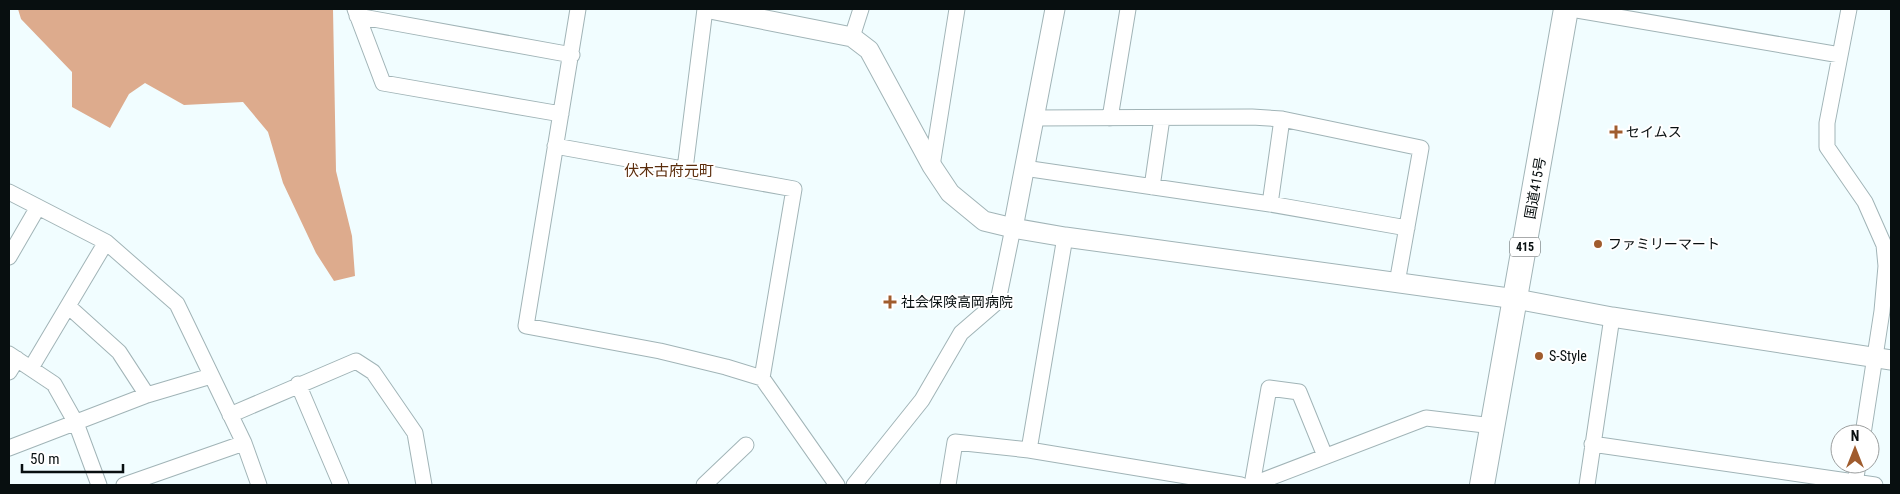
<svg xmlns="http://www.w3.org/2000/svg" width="1900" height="494" viewBox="0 0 1900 494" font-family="'Roboto Condensed','Noto Sans JP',sans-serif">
	<rect width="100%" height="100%" fill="#f1fdff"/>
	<path fill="#ddab8d" d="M18,9H333L336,171L352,236L355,276L334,281L316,253L283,183L268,132L243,102L184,105L145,83L129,94L110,128L72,107V72L21,19Z"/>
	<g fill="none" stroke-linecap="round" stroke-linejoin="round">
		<defs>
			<path id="minor" d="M355,9L383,83L561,114
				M578,9L526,326L660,351L726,367L762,378L837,485
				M1571,9L1840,55
				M1849,9L1827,123V147L1865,202L1884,245L1886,266L1882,311L1863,434
				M357,16L572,55
				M852,37L861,9
				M1034,118L1252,117L1282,119L1421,148L1397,283
				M1110,118L1128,9
				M555,146L794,189L762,378
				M932,166L957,9
				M1024,168L1270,204L1407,228
				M685,169L705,9
				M1152,187L1162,118
				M9,192L106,242L177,304L244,443L259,485
				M1270,204L1282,119
				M9,257L38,207
				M68,306L119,352L147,395
				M9,354L54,384L76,423L99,485
				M31,368L106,242
				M9,372L17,359
				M298,384L341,485
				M230,415L356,361L373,372L415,433L424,485
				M1592,444L1875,485
				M9,448L147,395L211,376
				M1029,450L1065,237
				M124,485L244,443
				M704,485L746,445
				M854,485L922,400L961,333L998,301L1013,228
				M948,485L955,442L1029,450L1241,485
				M1251,485L1426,418L1493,426
				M1252,485L1269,388L1299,392L1325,456
				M1587,485L1612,317
				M1855,485L1858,464"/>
			<path id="tertiary" d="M710,9L852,37L869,50L932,166L950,193L984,221L1013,228L1065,237L1516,299L1612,317L1891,360
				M1013,228L1055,9"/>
			<path id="trunk" d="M1482,485L1566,9"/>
		</defs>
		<use href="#minor" stroke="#a1b4b7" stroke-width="17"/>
		<use href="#tertiary" stroke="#a1b4b7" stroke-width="21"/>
		<use href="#trunk" stroke="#a1b4b7" stroke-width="26"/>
		<use href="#minor" stroke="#fff" stroke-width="15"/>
		<use href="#tertiary" stroke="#fff" stroke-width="19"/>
		<use href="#trunk" stroke="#fff" stroke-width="24"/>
	</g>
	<g fill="#a05c2e" stroke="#fff" stroke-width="2">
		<path d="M1613.5 124.5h5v5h5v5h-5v5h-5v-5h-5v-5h5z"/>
		<circle cx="1598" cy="244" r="5"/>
		<path d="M887.5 294.5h5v5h5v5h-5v5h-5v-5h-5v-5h5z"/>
		<circle cx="1539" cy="356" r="5"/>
	</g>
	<g text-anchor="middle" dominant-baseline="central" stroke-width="4" stroke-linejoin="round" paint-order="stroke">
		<rect fill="#fff" stroke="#525758" stroke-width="1" x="1510" y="237.5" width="30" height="19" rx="4"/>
		<g font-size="12" font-weight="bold" fill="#080f10">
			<text x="1525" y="247">415</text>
		</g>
		<g font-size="14" fill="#080f10" stroke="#fff" text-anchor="start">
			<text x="1626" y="132">セイムス</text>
			<text x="1608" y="244">ファミリーマート</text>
			<text x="901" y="302">社会保険高岡病院</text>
			<text x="1549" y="356">S-Style</text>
		</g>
		<g font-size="14" fill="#080f10" stroke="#fff">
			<text transform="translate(1535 188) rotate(-80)">国道415号</text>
		</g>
		<g font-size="15" fill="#5b2d0c" stroke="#fff">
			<text x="669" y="171">伏木古府元町</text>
		</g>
	</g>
	<rect width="1900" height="494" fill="none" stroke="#080f10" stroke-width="20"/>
	<g transform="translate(1855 449)"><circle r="24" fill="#ffffff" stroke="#9c9f9f"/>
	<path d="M0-4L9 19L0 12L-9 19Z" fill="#a05c2e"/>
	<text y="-8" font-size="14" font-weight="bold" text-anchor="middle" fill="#080f10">N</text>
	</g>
	<path d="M22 464v8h101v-8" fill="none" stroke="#080f10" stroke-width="2.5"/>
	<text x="30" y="464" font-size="15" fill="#080f10" stroke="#ffffff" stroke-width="4" paint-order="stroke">50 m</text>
</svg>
